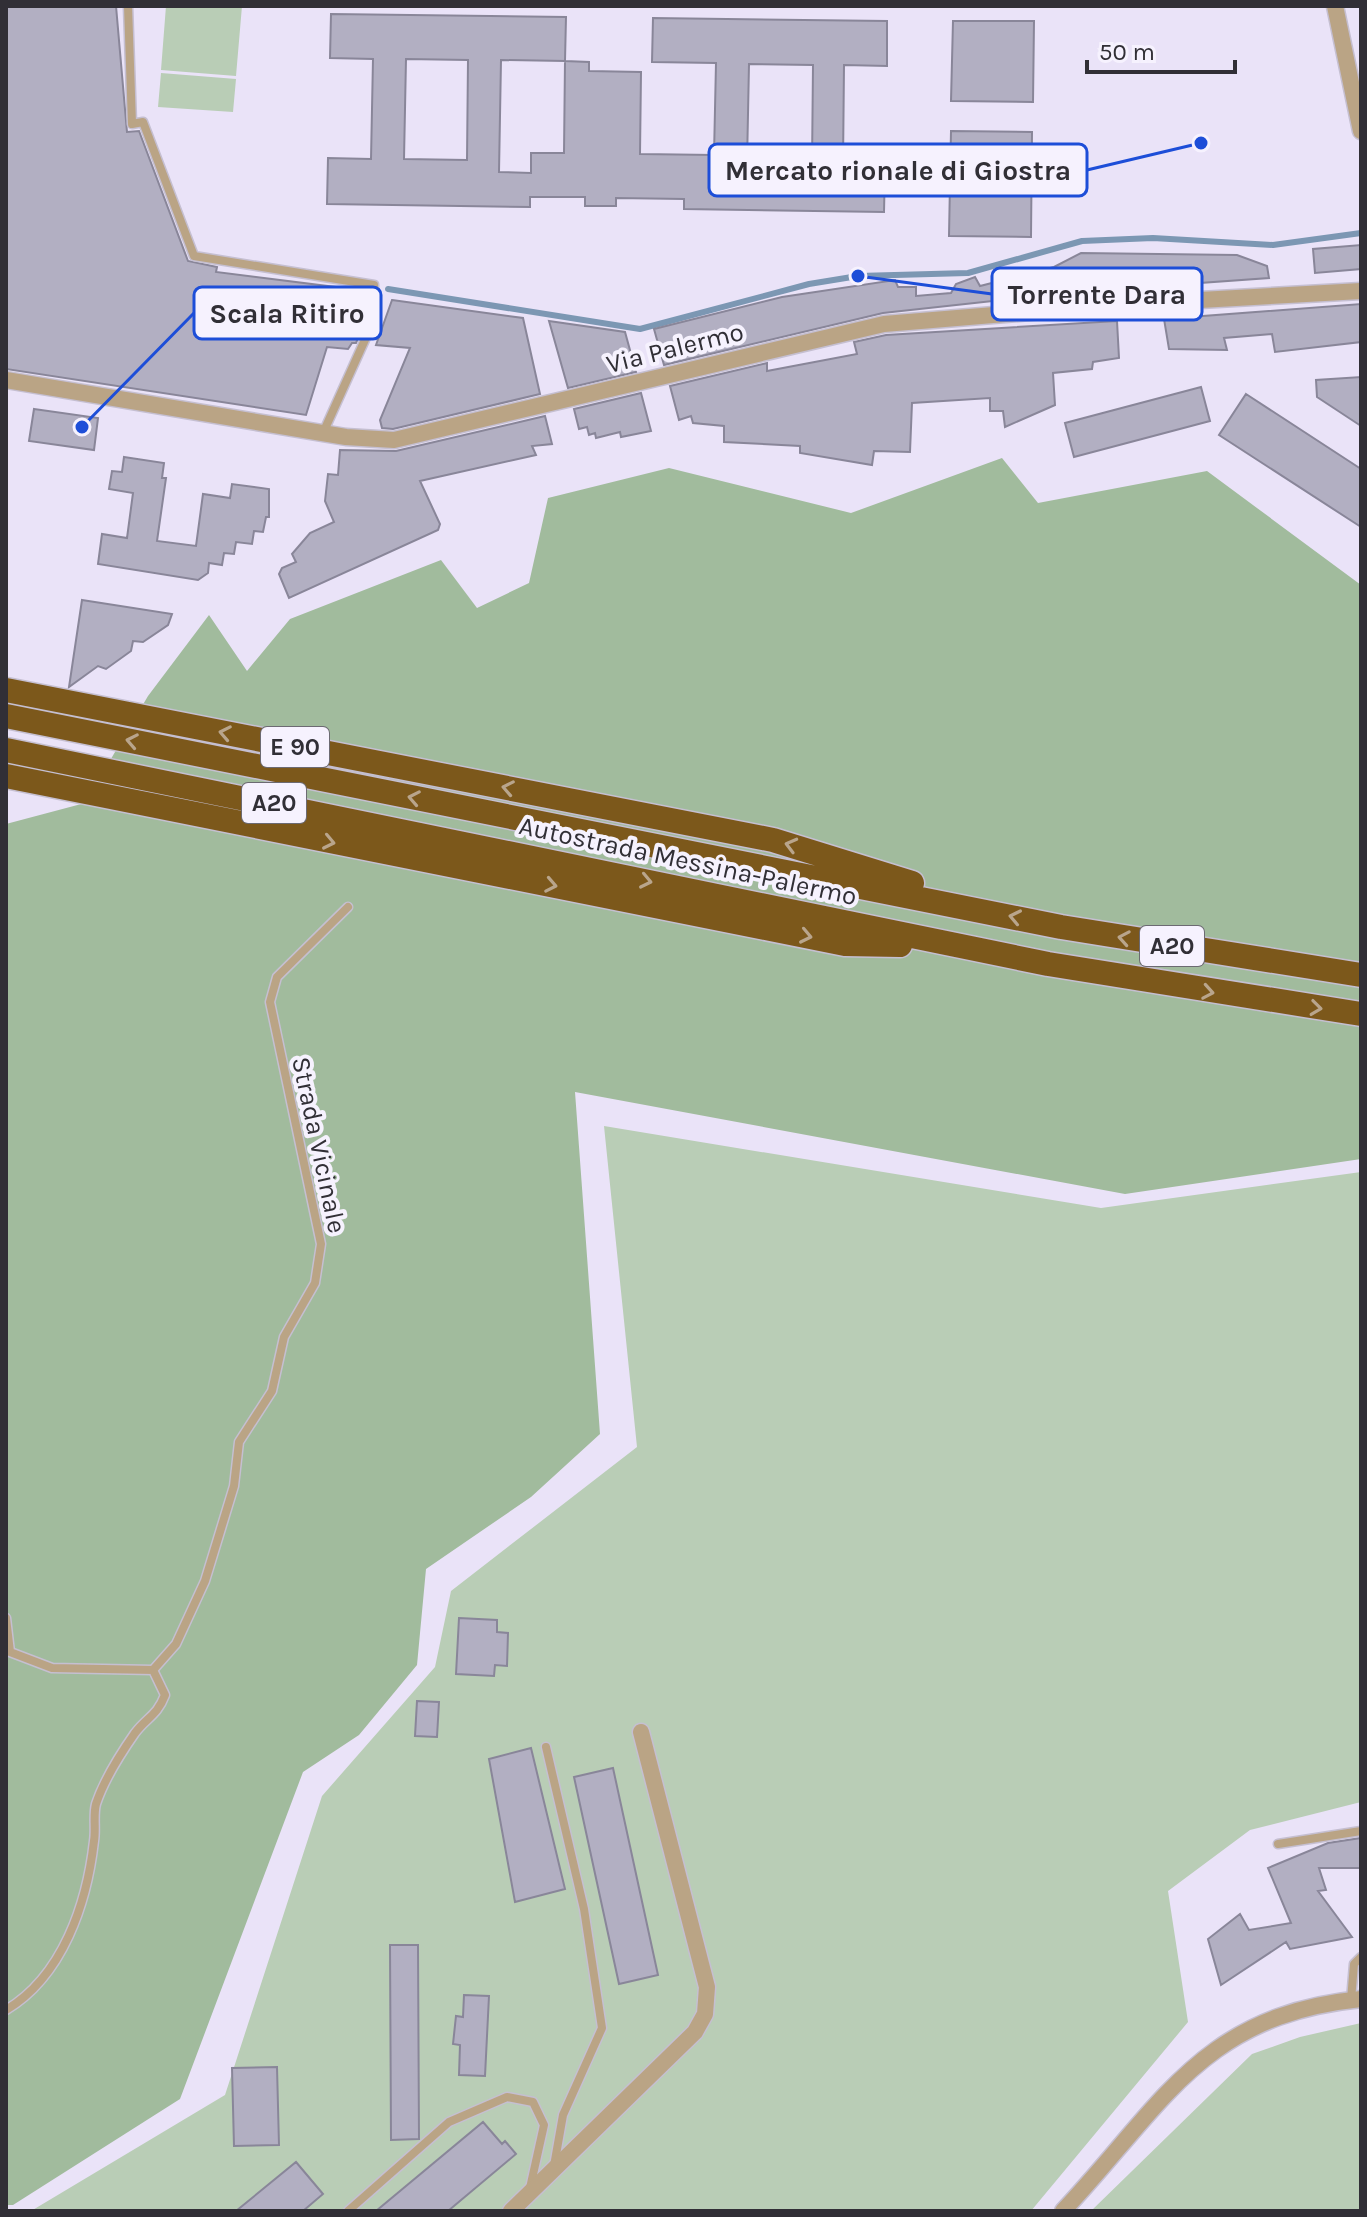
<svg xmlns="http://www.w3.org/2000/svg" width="1367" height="2217" viewBox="0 0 1367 2217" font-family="Karla,sans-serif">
	<rect width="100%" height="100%" fill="#eae3f8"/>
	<path fill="#b9cdb6" d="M166,6H242L236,76L161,70Z
		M161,73L236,79L233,112L158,107Z
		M604,1126L1101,1208L1361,1172V1802L1250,1830L1168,1891L1188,2022L1031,2211H31L225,2095L322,1796L435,1667L451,1591L637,1447Z
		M1361,2023V2211H1091L1252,2054L1300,2037Z"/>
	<path fill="#a1bb9d" d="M1002,458L1038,503L1207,471L1361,585V1159L1125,1194L575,1092L600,1434L531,1497L426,1569L417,1665L359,1735L303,1772L180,2099L13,2205H6V824L85,803L148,696L209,615L247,671L290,619L441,560L477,608L529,583L548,498L669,468L851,513Z"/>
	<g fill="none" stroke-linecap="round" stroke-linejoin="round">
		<path stroke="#7c97b3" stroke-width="6" d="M388,289L640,329L809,284L858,276L968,273L1082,241L1153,238L1273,245L1361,233"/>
	</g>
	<path fill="#b2afc2" stroke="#898699" stroke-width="2" fill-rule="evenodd" d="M6,6H116L127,132L139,131L188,261L217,267L216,272L367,291L366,320L356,343H352L348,349L327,347L306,415L6,369Z
		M331,14L566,17L565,61L589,62V71L641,72L640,154L714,155L716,63L652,62L653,18L887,21V66L844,65L843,165L885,166L884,212L684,209V199L616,198V206H585V197H530V207L327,204L328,158L371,159L373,59L330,58ZM406,59L468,60L467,160L404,159ZM501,60L565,61L564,153H531V173L499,172ZM749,64L813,65L812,165L747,164Z
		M953,21H1034L1033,102L951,101Z
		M951,131L1032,132L1031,237L949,236Z
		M1361,245V269L1315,273L1313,249Z
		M1081,253L1237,255L1267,266L1269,278L1074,292L883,313L664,365L654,329L782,297L895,280L898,287H916V296L951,293L956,284L975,277L980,286L1054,267Z
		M392,300L523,318L540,394L393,429L382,428L380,420L410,348L376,345Z
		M1361,304V342L1275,352L1272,334L1224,338L1227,350L1169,349L1164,319Z
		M549,321L625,332L636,372L568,388Z
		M1117,321L1119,358L1093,362L1092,369L1053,373L1055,405L1005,427L1003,411H990V398L912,403L910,452L874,451L872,465L800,453V446L724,442V426L693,423L691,416L679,420L670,386L767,363V371L857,354L854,342L886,335Z
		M1361,377V426L1317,397L1316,380Z
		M1201,387L1210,421L1074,457L1065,423Z
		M641,393L651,431L621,437L620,432L596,438L595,433L589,435L587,427L579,429L574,409Z
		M1246,394L1361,469V527L1219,435Z
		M34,409L98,418L94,450L29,441Z
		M545,416L552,444L532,446L536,455L420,481L440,524L438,530L289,598L279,574L282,568L296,562L292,554L310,533L334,522L325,501L328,474L338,475L340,450L396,451Z
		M124,457L164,463L162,478H166L157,541L196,546L203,494L230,498L232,484L269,489V517H266L263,532L254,531L252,544L236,542L234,554L224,553L222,565L209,563L208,573L198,580L98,564L102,534L127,538L133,493L109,489L112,471L122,472Z
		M82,600L172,614L168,625L143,642L133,641L131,651L106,669L98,666L69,687Z
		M459,1618L497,1620V1632L508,1633L507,1666L495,1665L494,1676L456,1674Z
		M417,1701L439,1702L437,1737L415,1736Z
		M531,1748L565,1889L515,1902L489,1759Z
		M613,1768L658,1975L619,1984L574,1777Z
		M1361,1838V1868H1319L1326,1890L1318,1891L1352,1937L1290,1949L1286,1942L1221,1985L1208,1939L1240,1914L1249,1930L1291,1923L1268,1868L1328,1843Z
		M390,1945H418L419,2139L391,2140Z
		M464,1995L489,1996L485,2076L459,2075L460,2045L453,2044L456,2016L463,2017Z
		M277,2067L279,2145L234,2146L232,2068Z
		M483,2122L502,2144L505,2141L516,2154L448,2211H376Z
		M296,2162L323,2194L303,2211H236Z"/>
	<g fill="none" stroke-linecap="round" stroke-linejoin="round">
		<defs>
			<path id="lane" d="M128,6L132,124L143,122L194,256L374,285L373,322L323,433
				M6,1618L10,1652L52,1668L153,1670L165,1695C157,1716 147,1717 135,1733C121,1753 104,1780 96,1804C93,1815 96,1829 94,1841C87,1903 63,1976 6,2010
				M153,1670L176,1644L205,1581L234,1486L239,1442L272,1391L284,1337L315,1283L321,1244L270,1002L277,977L348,907
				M546,1747L584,1909L602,2028L563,2115L554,2166
				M1278,1844L1361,1831
				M1351,2000L1354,1964L1361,1957
				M348,2211L449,2122L507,2097L533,2102L544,2125L530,2188"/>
			<path id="street" d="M1335,6L1361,131
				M6,380L346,437L394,440L884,324L1128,304L1361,291
				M511,2211L695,2032L705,2014L707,1987L641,1732
				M1063,2211C1162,2106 1201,2015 1361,1999"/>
			<path id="highway" d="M6,690L773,840L912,883
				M6,716L1061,927L1361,975
				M6,750L1048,964L1361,1014
				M6,776L845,944L900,945"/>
		</defs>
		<use href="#lane" stroke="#c5bfd1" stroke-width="11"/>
		<use href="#street" stroke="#c5bfd1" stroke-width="19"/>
		<use href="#highway" stroke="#c5bfd1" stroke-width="27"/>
		<use href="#lane" stroke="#baa485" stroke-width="8"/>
		<use href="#street" stroke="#baa485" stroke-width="16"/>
		<use href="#highway" stroke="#7c581b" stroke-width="24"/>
	</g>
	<defs><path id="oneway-chevron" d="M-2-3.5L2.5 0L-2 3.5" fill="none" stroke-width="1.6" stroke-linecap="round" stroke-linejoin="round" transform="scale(2)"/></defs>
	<g stroke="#b9a58c">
		<use href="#oneway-chevron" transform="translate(225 733) rotate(-169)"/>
		<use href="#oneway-chevron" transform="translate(132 741) rotate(-169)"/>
		<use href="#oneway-chevron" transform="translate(508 788) rotate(-169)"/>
		<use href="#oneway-chevron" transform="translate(414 798) rotate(-169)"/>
		<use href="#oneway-chevron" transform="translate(329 842) rotate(12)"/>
		<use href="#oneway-chevron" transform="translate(791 845) rotate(-165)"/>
		<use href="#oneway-chevron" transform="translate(646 881) rotate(12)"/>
		<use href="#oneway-chevron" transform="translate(551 885) rotate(11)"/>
		<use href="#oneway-chevron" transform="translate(1015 917) rotate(-168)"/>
		<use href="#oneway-chevron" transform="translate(806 936) rotate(12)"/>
		<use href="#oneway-chevron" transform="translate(1124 938) rotate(-170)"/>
		<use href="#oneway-chevron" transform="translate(1208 992) rotate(10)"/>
		<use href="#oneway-chevron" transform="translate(1316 1008) rotate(7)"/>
	</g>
	<g text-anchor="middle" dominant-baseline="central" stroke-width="8" stroke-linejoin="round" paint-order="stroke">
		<g fill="#f6f2fe" stroke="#6c6a72" stroke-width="2">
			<rect x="261" y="727" width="68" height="40" rx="6"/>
			<rect x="242" y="783" width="64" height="40" rx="6"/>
			<rect x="1140" y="926" width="64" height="40" rx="6"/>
		</g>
		<g font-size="24" font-weight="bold" fill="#312f36">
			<text x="295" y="747">E 90</text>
			<text x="274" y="803">A20</text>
			<text x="1172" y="946">A20</text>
		</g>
		<g font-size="26" fill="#312f36" stroke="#f6f2fe">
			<text transform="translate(675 348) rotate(-14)">Via Palermo</text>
			<text transform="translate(688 861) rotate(12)">Autostrada Messina-Palermo</text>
			<text transform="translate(319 1145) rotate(78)">Strada Vicinale</text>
		</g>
	</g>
	<path fill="none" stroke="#1d4ed8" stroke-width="3" d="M1201 143L1087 170M858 276L992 294M82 427L194 313"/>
	<g fill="#1d4ed8" stroke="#f6f2fe" stroke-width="3">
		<circle cx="1201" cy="143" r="8"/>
		<circle cx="858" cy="276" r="8"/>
		<circle cx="82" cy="427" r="8"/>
	</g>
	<g fill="#f6f2fe" stroke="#1d4ed8" stroke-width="3">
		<rect x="709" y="144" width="378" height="52" rx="8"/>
		<rect x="992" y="268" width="210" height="52" rx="8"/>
		<rect x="194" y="287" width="187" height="52" rx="8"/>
	</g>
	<g font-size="28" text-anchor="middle" font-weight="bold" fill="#312f36">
		<text x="898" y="180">Mercato rionale di Giostra</text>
		<text x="1097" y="304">Torrente Dara</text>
		<text x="287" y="323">Scala Ritiro</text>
	</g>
	<rect width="1367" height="2217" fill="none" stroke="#312f36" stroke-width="16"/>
	<path d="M1087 60v12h148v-12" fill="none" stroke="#312f36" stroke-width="4"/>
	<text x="1099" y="60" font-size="24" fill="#312f36" stroke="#f6f2fe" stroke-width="6" paint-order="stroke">50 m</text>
</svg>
